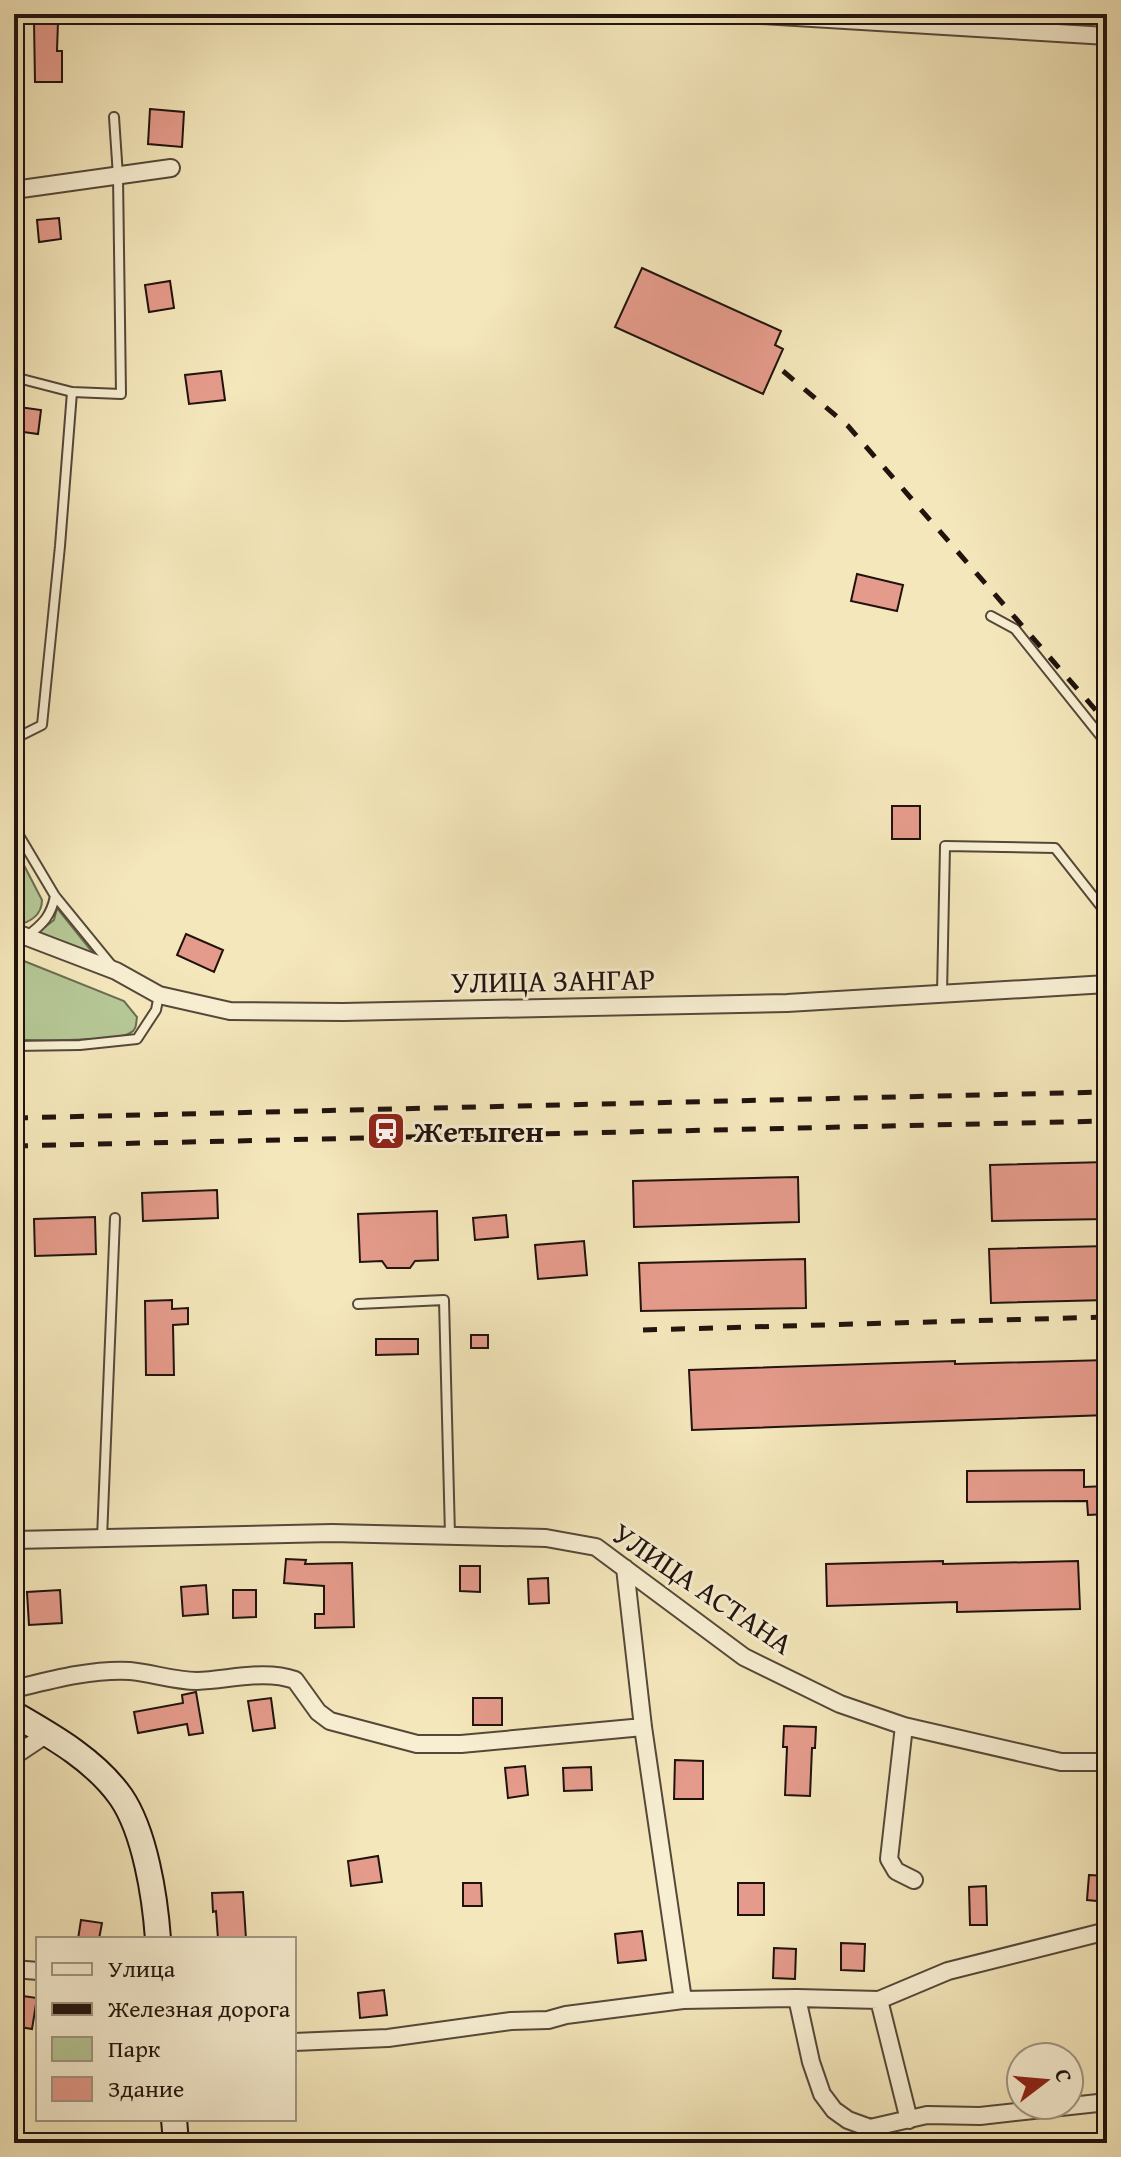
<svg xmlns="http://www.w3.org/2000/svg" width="1121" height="2157" viewBox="0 0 1121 2157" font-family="'Gentium Book Plus',serif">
	<rect width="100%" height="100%" fill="#f4e7bb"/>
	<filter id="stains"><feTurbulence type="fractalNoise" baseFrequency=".0025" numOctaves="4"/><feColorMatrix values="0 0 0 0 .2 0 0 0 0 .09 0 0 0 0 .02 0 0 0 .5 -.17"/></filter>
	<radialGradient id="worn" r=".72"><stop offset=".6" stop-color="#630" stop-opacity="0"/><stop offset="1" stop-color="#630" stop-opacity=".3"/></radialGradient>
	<path fill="#b5c795" stroke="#6a6d52" stroke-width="2" d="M14,846L42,900C42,917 28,923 14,926Z
		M57,908L94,954L35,935L54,920Z
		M14,957L124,1001L137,1017C136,1023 137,1030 130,1033C115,1042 36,1040 14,1040Z"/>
	<path fill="#e59b8b" stroke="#20130e" stroke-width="2" d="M34,21L58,22L57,51H62V82H35Z
		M150,109L184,112L182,147L148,144Z
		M59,218L61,239L39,242L37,220Z
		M642,268L781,331L775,345L783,349L763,394L615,327Z
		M170,281L174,308L149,312L145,285Z
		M221,371L225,400L189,404L185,375Z
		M19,407L41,410L38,434L16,431Z
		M857,574L903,585L897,611L851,601Z
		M892,806H920V839H892Z
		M186,934L223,950L214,972L177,955Z
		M1107,1162V1219L992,1221L990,1165Z
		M798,1177L799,1222L634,1227L633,1181Z
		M217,1190L218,1218L143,1221L142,1193Z
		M437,1211L438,1260L415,1261L410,1268H387L382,1261L360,1262L358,1214Z
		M506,1215L508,1237L475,1240L473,1218Z
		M95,1217L96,1254L35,1256L34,1219Z
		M584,1241L587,1275L538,1279L535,1245Z
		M1107,1246V1300L991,1303L989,1249Z
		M805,1259L806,1308L641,1311L639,1263Z
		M172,1300V1309L188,1308V1324L173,1325L174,1375H146L145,1301Z
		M471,1335H488V1348H471Z
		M376,1339H418V1354L376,1355Z
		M1107,1360V1415L692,1430L689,1370L955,1361V1364Z
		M1084,1470V1487L1107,1486V1514L1088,1515L1087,1501L967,1502V1471Z
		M286,1559L306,1560L305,1564L352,1563L354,1627L315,1628V1614H324V1586L284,1583Z
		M943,1561V1564L1078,1561L1080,1609L957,1612V1602L827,1606L826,1564Z
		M460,1566H480V1592L460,1591Z
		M548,1578L549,1603L529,1604L528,1579Z
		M206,1585L208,1614L183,1616L181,1587Z
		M60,1590L62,1623L29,1625L27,1592Z
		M233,1590H256V1617L233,1618Z
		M196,1692L203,1733L189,1735L187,1724L138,1733L134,1712L183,1703L182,1695Z
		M271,1698L275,1728L253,1731L248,1701Z
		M473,1698H502V1725H473Z
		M784,1726L816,1727L815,1748H812L810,1796L785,1795L787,1747H783Z
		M675,1760L703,1761V1799H674Z
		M525,1766L528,1795L508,1798L505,1768Z
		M591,1767L592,1790L564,1791L563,1768Z
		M378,1856L382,1882L351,1886L348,1861Z
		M1089,1875L1107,1876V1902L1087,1900Z
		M463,1883H481L482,1906H463Z
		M738,1883H764V1915H738Z
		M986,1886L987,1925H970L969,1887Z
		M243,1892L246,1939H218L216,1911L213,1912L212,1893Z
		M81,1920L102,1923L99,1939H78Z
		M642,1931L646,1960L618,1963L615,1934Z
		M841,1943L865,1944L864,1971L841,1970Z
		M774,1948L796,1949L795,1979L773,1978Z
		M384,1990L387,2015L360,2018L358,1993Z
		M16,1995L37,1998L32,2029L14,2026Z"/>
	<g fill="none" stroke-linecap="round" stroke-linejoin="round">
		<defs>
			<path id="lane" d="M14,218C21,238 20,258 14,278
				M14,377L72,392
				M991,616L1015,629L1107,744
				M14,739L42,725L60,546L72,392L121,394L118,176L114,117
				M14,827L55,896L113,967
				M27,936C43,924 51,916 55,896
				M942,993L945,846L1055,848L1107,914
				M14,1046L80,1045L137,1039L156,1010L159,995
				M358,1304L444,1300L450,1535
				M102,1538L115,1218"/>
			<path id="street" d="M744,14L1107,36
				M14,190L171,168
				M14,932L116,971L159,995L230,1011L343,1012L787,1003L1107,984
				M14,1540L332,1533L546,1538L596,1547L744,1657L840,1704L904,1726L1061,1762H1107
				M625,1568L643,1727L683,2000
				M14,1689C51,1680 91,1669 130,1671C152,1673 174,1681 197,1681C229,1680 264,1669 295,1680L318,1712L330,1721L417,1744H461L643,1727
				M904,1726L889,1859L896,1871L914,1880
				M14,1756L47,1734
				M14,1969L38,1971
				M797,1998L811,2062L822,2094L834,2110L848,2120L870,2128L927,2115L980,2116L1107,2102
				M879,2000L909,2120
				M294,2042L388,2038L511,2021L548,2020L566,2015L683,2000L797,1998L879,2000L948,1971L1107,1931"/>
			<path id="secondary" d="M14,1714C52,1736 95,1760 121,1797C145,1832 155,1897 158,1939
				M174,2119L176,2143"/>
		</defs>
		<use href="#lane" stroke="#554839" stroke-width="12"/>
		<use href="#street" stroke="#554839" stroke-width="20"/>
		<use href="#secondary" stroke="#20130e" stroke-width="28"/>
		<use href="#lane" stroke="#f8efd3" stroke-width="8"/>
		<use href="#street" stroke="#f8efd3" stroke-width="16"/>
		<use href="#secondary" stroke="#f8efd3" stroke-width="24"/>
		<path stroke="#20130e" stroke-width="5" stroke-dasharray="14 14" stroke-linecap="butt" d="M783,371L848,426L1107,723
			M14,1118L1107,1092
			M14,1146L1107,1121
			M643,1330L1107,1317"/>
	</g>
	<defs>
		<symbol id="station-square" viewBox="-11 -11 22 22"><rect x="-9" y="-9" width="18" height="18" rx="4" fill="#8f2418" stroke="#f8efd3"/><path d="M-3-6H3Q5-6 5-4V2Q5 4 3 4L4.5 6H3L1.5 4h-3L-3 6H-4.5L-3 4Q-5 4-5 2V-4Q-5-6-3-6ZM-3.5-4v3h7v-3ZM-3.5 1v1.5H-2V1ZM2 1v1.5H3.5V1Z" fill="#fff"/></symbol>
	</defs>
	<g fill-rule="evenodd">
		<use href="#station-square" x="364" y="1109" width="44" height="44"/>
	</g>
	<g text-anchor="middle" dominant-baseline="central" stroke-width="6" stroke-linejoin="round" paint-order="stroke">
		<g font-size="30" fill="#20130e" stroke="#f8efd3">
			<text transform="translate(553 980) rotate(-1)">УЛИЦА ЗАНГАР</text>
			<text transform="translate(703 1588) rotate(34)">УЛИЦА АСТАНА</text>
		</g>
		<g font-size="30" font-weight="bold" fill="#20130e" stroke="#f8efd3" text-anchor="start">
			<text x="414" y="1131">Жетыген</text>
		</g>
	</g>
	<rect width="1121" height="2157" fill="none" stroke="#f4e7bb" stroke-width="48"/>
	<rect x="16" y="16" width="1089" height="2125" fill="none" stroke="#20130e" stroke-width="4"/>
	<rect x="24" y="24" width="1073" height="2109" fill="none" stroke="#20130e" stroke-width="2"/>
	<rect x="36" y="1937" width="260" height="184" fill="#f8efd3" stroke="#a29784" stroke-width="2"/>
	<rect x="52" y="1963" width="40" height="12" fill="#f8efd3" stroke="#a29784" stroke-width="2"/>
	<text x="108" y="1977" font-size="24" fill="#20130e">Улица</text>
	<rect x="52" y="2003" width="40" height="12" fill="#20130e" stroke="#a29784" stroke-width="2"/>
	<text x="108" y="2017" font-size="24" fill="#20130e">Железная дорога</text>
	<rect x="52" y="2037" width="40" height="24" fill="#b5c795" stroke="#a29784" stroke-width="2"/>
	<text x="108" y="2057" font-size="24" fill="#20130e">Парк</text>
	<rect x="52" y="2077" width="40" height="24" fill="#e59b8b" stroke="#a29784" stroke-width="2"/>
	<text x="108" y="2097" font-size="24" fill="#20130e">Здание</text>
	<g transform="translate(1045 2081) rotate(74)"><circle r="38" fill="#f8efd3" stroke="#a29784" stroke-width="2"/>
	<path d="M0-6L14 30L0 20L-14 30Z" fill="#8f2418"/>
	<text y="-12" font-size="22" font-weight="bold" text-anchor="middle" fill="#20130e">С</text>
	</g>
	<rect width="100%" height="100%" filter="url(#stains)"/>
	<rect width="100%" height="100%" fill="url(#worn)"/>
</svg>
